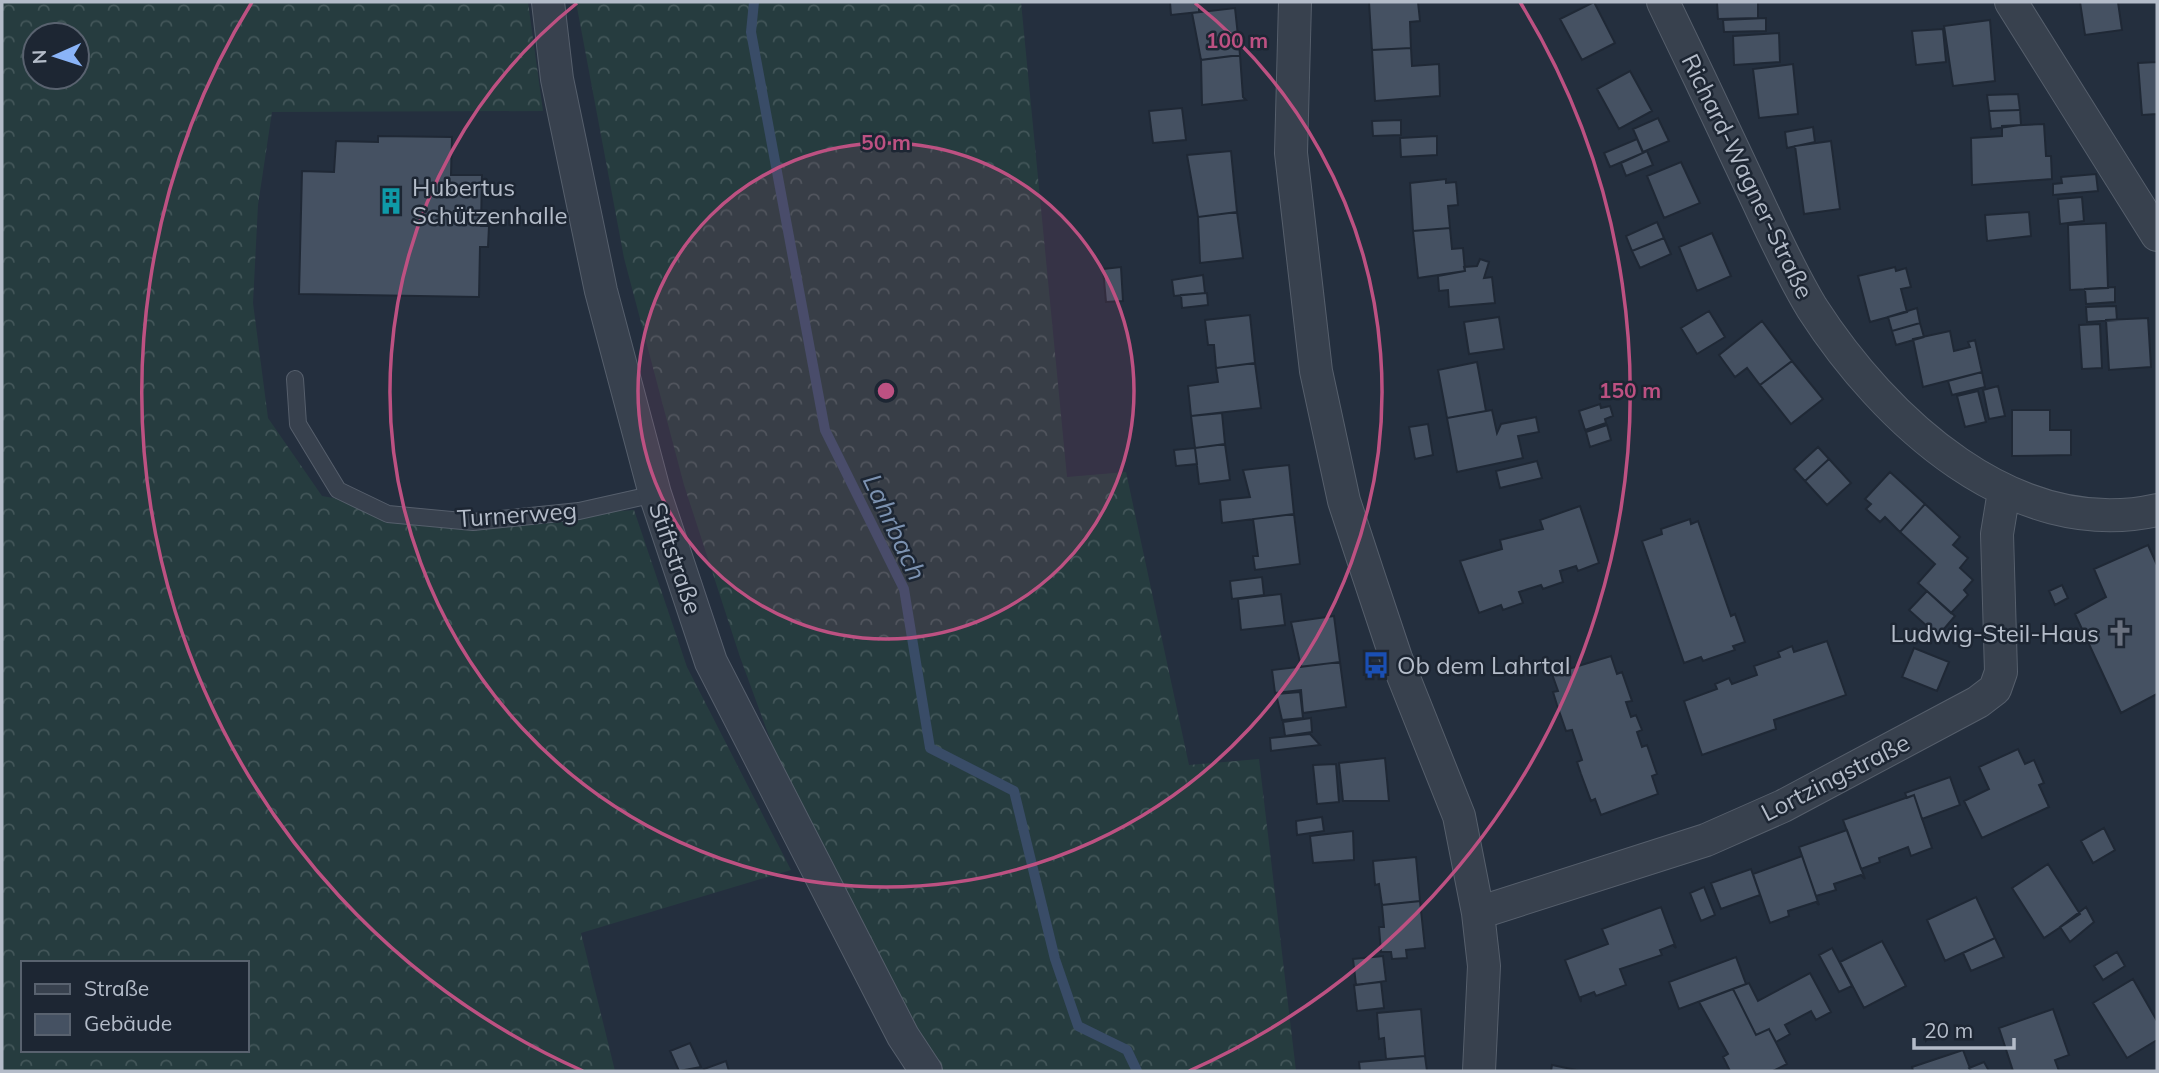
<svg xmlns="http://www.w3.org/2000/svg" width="2159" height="1073" viewBox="0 0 2159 1073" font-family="Mulish,sans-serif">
	<defs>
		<pattern id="forest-crowns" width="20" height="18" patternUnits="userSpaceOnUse" patternTransform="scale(1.75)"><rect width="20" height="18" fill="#263c3f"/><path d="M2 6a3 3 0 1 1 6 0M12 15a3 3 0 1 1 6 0" fill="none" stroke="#435659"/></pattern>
	</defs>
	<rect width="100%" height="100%" fill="#242f3e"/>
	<path fill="url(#forest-crowns)" fill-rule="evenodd" d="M2,2H528L543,111L272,112L258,205L253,303L268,418L322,496L473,522L634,510L687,667L791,870L581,933L615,1071H2ZM35,35H77V77H35ZM23,963H247V1050H23Z
		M576,2H1021L1067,477L1126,472L1189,765L1259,759L1296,1071H926L820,875L740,657L684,485L624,258Z"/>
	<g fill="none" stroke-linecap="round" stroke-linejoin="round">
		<path stroke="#394c67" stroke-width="10" d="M754,2L751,32L825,430L904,589L930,748L1014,791L1055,959L1078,1026L1127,1050L1137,1071"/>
	</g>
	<path fill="#455162" stroke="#1f2835" stroke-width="2" d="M1170,2H1199V12L1171,15Z
		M1369,2H1418L1420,21L1410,22L1411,48L1372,50Z
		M1594,2L1615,43L1582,60L1560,19Z
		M1717,2H1758V18L1718,19Z
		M2080,2H2118L2122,30L2085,35Z
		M1235,8L1240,55L1201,60L1192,13Z
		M1766,18V31L1724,32L1723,20Z
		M1990,20L1995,81L1953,86L1944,26Z
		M1943,29L1946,62L1916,65L1912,31Z
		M1779,33L1780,62L1734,65L1733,36Z
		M1411,48L1412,66L1439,64L1440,96L1375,101L1372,50Z
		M1240,55L1243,97L1246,100L1202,105L1201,60Z
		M2157,62V114L2142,115L2138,63Z
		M1793,64L1798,114L1759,118L1753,69Z
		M1630,71L1652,111L1619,129L1597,89Z
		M2018,94L2020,110L1989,111L1987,95Z
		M1182,108L1186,140L1153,143L1149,111Z
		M2020,110L2021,125L1991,129L1989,111Z
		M1658,118L1669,141L1643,152L1633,129Z
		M1401,120V135L1373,136L1372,121Z
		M2044,124L2046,156H2051L2052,179L1972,185L1971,138L2002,136V126Z
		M1813,127L1815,142L1787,148L1785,132Z
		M378,136L452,137L451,175H482L481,226H489L488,247H480L479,297L299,294L302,171L334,172L336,141L378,142Z
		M1437,136V155L1401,157L1400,138Z
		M1637,139L1643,153L1610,167L1604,153Z
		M1831,141L1840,209L1804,214L1795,146Z
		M1231,151L1237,212L1198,217L1187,155Z
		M1647,151L1653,165L1626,176L1621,163Z
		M1681,162L1700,203L1664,218L1647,176Z
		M2096,174L2098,191L2053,195V184L2062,183L2061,177Z
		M1446,179V183L1456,182L1458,205L1448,206L1450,228L1413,231L1410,183Z
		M2082,197L2084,221L2060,224L2058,199Z
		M1237,212L1243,258L1200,263L1198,217Z
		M2029,212L2031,236L1987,241L1985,215Z
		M1657,222L1664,238L1632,251L1626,236Z
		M2106,223L2108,288L2070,290L2068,225Z
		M1450,228L1452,249L1463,248L1465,271L1418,278L1413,231Z
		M1712,233L1731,276L1697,291L1679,247Z
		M1664,238L1671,254L1640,268L1632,251Z
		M1480,259L1489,262L1484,278L1492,277L1495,303L1449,307L1448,290L1439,291L1438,276L1465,271L1464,267L1477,266Z
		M1121,267L1123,301L1106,302L1103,269Z
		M1895,267L1896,271L1906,268L1911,287L1901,289L1907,312L1870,322L1858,276Z
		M1203,275L1205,293L1174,296L1172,280Z
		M2115,287V302L2086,304L2085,289Z
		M1207,293L1208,305L1182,308L1181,295Z
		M2116,306L2117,320L2087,322L2086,307Z
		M1917,308L1920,323L1892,331L1888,317Z
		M1709,311L1725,337L1697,354L1681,328Z
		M1250,315L1255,363L1216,368L1214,345H1208L1205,320Z
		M1499,317L1504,349L1469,354L1464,322Z
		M2148,318L2151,367L2109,370L2106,320Z
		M1762,321L1792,361L1760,385L1747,368L1735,377L1719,355Z
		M1920,323L1924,337L1896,345L1892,331Z
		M2100,324L2102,368L2082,369L2079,325Z
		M1950,331L1954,351L1970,347L1968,342L1975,340L1982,372L1923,387L1913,339Z
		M1792,361L1823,399L1791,424L1760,385Z
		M1477,362L1486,411L1447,418L1438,370Z
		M1255,363L1261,408L1191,416L1188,386L1218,382L1216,368Z
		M1982,372L1985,387L1952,395L1948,381Z
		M1998,386L2005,416L1989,419L1983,390Z
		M1978,391L1986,422L1965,427L1957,396Z
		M1600,404L1601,408L1610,406L1613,416L1605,419L1606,423L1585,430L1579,411Z
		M1492,410L1497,433L1501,424L1536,417L1539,432L1518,436L1523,458L1457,472L1447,418Z
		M2012,410H2050V430H2071V455L2012,456Z
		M1222,413L1225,444L1195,448L1191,416Z
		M1428,424L1433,455L1415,459L1409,427Z
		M1607,425L1611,440L1590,447L1586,432Z
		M1225,444L1230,480L1199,484L1195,448Z
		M1818,447L1829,459L1805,481L1794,469Z
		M1195,448L1197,464L1176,466L1174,450Z
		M1829,459L1851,483L1827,505L1805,481Z
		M1537,461L1542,478L1500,488L1496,471Z
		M1289,465L1294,514L1222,523L1220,500L1250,497L1243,470Z
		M1890,472L1925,504L1900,532L1885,517L1880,522L1866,509L1871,504L1865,499Z
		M1925,504L1960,537L1953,545L1968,558L1960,568L1973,580L1964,590L1968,595L1951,613L1918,583L1935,564L1900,532Z
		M1580,506L1599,563L1578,571L1576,566L1560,571L1563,582L1543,589L1541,585L1519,592L1523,603L1503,610L1501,605L1479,613L1460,561L1502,549L1500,540L1543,529L1540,520Z
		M1294,514L1300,564L1255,570L1253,556H1258L1253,519Z
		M1690,519L1691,524L1698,521L1731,616L1735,614L1745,642L1733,646L1735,650L1703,661L1701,657L1684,663L1642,541L1662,534L1661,529Z
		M2148,545L2157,565V694L2121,713L2075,614L2106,597L2094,569Z
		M1262,577L1264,595L1232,599L1230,581Z
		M2062,585L2068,598L2055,605L2049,591Z
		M1927,591L1955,616L1938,636L1909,610Z
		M1281,594L1285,625L1241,630L1238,599Z
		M1334,616L1340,662L1301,667L1291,622Z
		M1827,641L1846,695L1774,720L1776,729L1702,755L1684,701L1717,689L1715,684L1729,678L1732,684L1757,675L1754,666L1780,657L1778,652L1792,646L1794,652Z
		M1914,648L1949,662L1937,691L1902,677Z
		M1611,656L1617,674L1622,672L1632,701L1626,702L1631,717L1636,715L1642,730L1637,732L1642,747L1647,745L1657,774L1652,776L1658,794L1601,815L1595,799L1591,801L1581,774L1577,762L1582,760L1572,730L1566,731L1557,705L1553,692L1558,691L1552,674Z
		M1340,662L1346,707L1303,713L1301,690L1275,693L1272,670Z
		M1300,692L1303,718L1282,720L1276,694Z
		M1311,718L1312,732L1285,736L1283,722Z
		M1310,734L1320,745L1271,751L1270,738Z
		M2018,749L2025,764L2034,760L2044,783L2039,785L2049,807L1982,838L1964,801L1989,789L1979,767Z
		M1385,758L1389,801H1343L1339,763Z
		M1336,764L1339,802L1317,804L1313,765Z
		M1950,777L1960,805L1922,819L1914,795L1907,798L1905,793Z
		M1914,795L1932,848L1911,856L1908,847L1879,858L1880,862L1861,869L1843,820Z
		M1322,817L1324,831L1297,835L1296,821Z
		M2104,828L2115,850L2093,863L2081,841Z
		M1847,830L1865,879L1861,875L1834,884L1836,890L1816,896L1799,847Z
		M1353,831L1354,860L1313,863L1310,836Z
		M1802,856L1819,905L1816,902L1788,911L1789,916L1770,923L1753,874Z
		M1416,857L1420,901L1382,905L1379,884L1375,885L1373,861Z
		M2048,864L2080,914L2044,938L2012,888Z
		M1751,869L1760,895L1721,909L1711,883Z
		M1704,887L1715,915L1701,921L1690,893Z
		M1976,897L1995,938L1945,961L1927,920Z
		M1420,901L1425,948L1406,950L1407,958L1392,959L1391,952H1381L1379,927H1384L1382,905Z
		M1661,907L1676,948L1673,945L1660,950L1662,955L1620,969L1626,985L1596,996L1594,992L1581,997V1002L1565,960L1608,944L1602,929Z
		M2086,907L2094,922L2070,942L2060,927Z
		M1995,938L2004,957L1971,971L1963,953Z
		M1882,941L1906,986L1864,1008L1840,962Z
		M1832,948L1852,986L1839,992L1819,955Z
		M2117,952L2125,966L2103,980L2094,966Z
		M1383,956L1386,981L1356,985L1353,959Z
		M1736,957L1746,984L1679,1009L1669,982Z
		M1810,973L1831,1012L1816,1020L1811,1011L1785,1025L1790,1034L1776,1042L1769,1029L1756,1035L1733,989L1749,983L1758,1001Z
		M2133,979L2157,1021V1040L2127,1058L2093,1003Z
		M1381,982L1384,1008L1357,1011L1354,985Z
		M1733,989L1756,1035L1769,1029L1787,1064L1773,1071H1730L1723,1057L1728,1054L1699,1002Z
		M1421,1009L1425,1056L1386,1059L1384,1038L1379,1039L1377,1013Z
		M2053,1009L2069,1055L2055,1060L2059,1071H2013L1999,1028Z
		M690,1043L701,1067L679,1071L670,1051Z
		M1963,1050L1971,1071H1913L1912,1067Z
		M1425,1056L1427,1071H1360L1359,1062Z
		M726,1061L729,1071H705L704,1069Z
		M1984,1062L1989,1071H1971L1969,1068Z
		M1552,1065L1581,1071H1551Z"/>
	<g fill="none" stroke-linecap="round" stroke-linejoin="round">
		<defs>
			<path id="lane" d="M295,379L298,424L338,490L388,514L473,522L579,511L655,494"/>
			<path id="street" d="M548,2L557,79L601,291L655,494L711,662L903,1036L926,1071
				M1295,2L1291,153L1316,371L1344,501L1368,574L1396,658L1459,816L1478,913L1484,966L1479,1071
				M1663,2C1693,64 1723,127 1752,189C1771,229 1789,270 1812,308C1884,420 2014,542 2157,510
				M2011,2L2157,235
				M1478,913L1706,840L1783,806L1978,702L1995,689L2001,672L1997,534L2004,491"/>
		</defs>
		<use href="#lane" stroke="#565f6c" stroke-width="18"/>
		<use href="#street" stroke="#565f6c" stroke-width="34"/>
		<use href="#lane" stroke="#38414e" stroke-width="16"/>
		<use href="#street" stroke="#38414e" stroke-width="32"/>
	</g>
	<circle cx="886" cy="391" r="248" fill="#bd5182" fill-opacity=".12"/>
	<g fill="none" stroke="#bd5182" stroke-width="3.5">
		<circle cx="886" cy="391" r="248"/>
		<path d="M1195 3A496 496 0 1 1 577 3"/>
		<path d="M583 1071A744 744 0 0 1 252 2M1520 2A744 744 0 0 1 1189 1071"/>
	</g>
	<defs>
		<symbol id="building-bare" viewBox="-9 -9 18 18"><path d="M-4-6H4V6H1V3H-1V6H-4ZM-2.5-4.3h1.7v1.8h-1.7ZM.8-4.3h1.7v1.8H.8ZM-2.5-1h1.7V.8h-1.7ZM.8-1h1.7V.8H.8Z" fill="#0f9aa8" stroke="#1d2633" stroke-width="2.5" paint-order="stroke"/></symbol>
		<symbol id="church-bare" viewBox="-9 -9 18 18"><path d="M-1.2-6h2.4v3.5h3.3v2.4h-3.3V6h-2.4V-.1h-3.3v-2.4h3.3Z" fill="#6b7280" stroke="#1d2633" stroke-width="2.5" paint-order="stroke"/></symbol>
		<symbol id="bus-bare" viewBox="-9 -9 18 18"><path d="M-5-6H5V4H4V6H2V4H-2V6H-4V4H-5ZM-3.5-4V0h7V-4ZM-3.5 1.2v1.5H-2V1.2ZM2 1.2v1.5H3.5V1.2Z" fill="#1a4fb4" stroke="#1d2633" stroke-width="2.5" paint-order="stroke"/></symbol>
	</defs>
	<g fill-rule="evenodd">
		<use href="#building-bare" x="372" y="182" width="38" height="38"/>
		<use href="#church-bare" x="2101" y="614" width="38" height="38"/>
		<use href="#bus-bare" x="1357" y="646" width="38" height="38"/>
	</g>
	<g text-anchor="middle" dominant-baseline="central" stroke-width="5" stroke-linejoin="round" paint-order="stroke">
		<g font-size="24" fill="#b4bcc9" stroke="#1d2633">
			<text transform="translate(1748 176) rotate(64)">Richard-Wagner-Straße</text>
			<text transform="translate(517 514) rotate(-4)">Turnerweg</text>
			<text transform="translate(676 558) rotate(71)">Stiftstraße</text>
			<text transform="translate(1835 777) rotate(-27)">Lortzingstraße</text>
		</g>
		<g font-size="24" fill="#b4bcc9" stroke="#1d2633" text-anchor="start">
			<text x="412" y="187">Hubertus<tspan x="412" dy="28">Schützenhalle</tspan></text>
			<text x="2099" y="633" text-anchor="end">Ludwig-Steil-Haus</text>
			<text x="1397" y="665">Ob dem Lahrtal</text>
		</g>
		<g font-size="26" font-style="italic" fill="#7c92b1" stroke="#1d2633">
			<text transform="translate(895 527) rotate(65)">Lahrbach</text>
		</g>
	</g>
	<circle cx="886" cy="391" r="10" fill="#bd5182" stroke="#1d2633" stroke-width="3.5"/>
	<g font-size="21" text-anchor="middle" font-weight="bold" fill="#bd5182" stroke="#1d2633" stroke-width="5" stroke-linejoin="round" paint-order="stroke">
		<text x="1237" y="48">100 m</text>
		<text x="886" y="150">50 m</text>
		<text x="1630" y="398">150 m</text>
	</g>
	<rect width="2159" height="1073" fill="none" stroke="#b4bcc9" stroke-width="7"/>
	<rect x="21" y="961" width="228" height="91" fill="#1d2633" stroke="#59626f" stroke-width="2"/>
	<rect x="35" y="984" width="35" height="10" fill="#38414e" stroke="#59626f" stroke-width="2"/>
	<text x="84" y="996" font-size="21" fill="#b4bcc9">Straße</text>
	<rect x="35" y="1014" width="35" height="21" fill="#455162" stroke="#59626f" stroke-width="2"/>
	<text x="84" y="1031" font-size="21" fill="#b4bcc9">Gebäude</text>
	<g transform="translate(56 56) rotate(267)"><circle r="33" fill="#1d2633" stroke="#59626f" stroke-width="2"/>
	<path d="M0-5L12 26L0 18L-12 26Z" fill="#8ab4f8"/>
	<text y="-10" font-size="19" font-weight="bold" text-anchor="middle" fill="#b4bcc9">N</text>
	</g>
	<path d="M1914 1038v10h100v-10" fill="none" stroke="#b4bcc9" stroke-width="3.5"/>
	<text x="1924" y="1038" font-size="21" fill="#b4bcc9" stroke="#1d2633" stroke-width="5" paint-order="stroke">20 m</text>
</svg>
